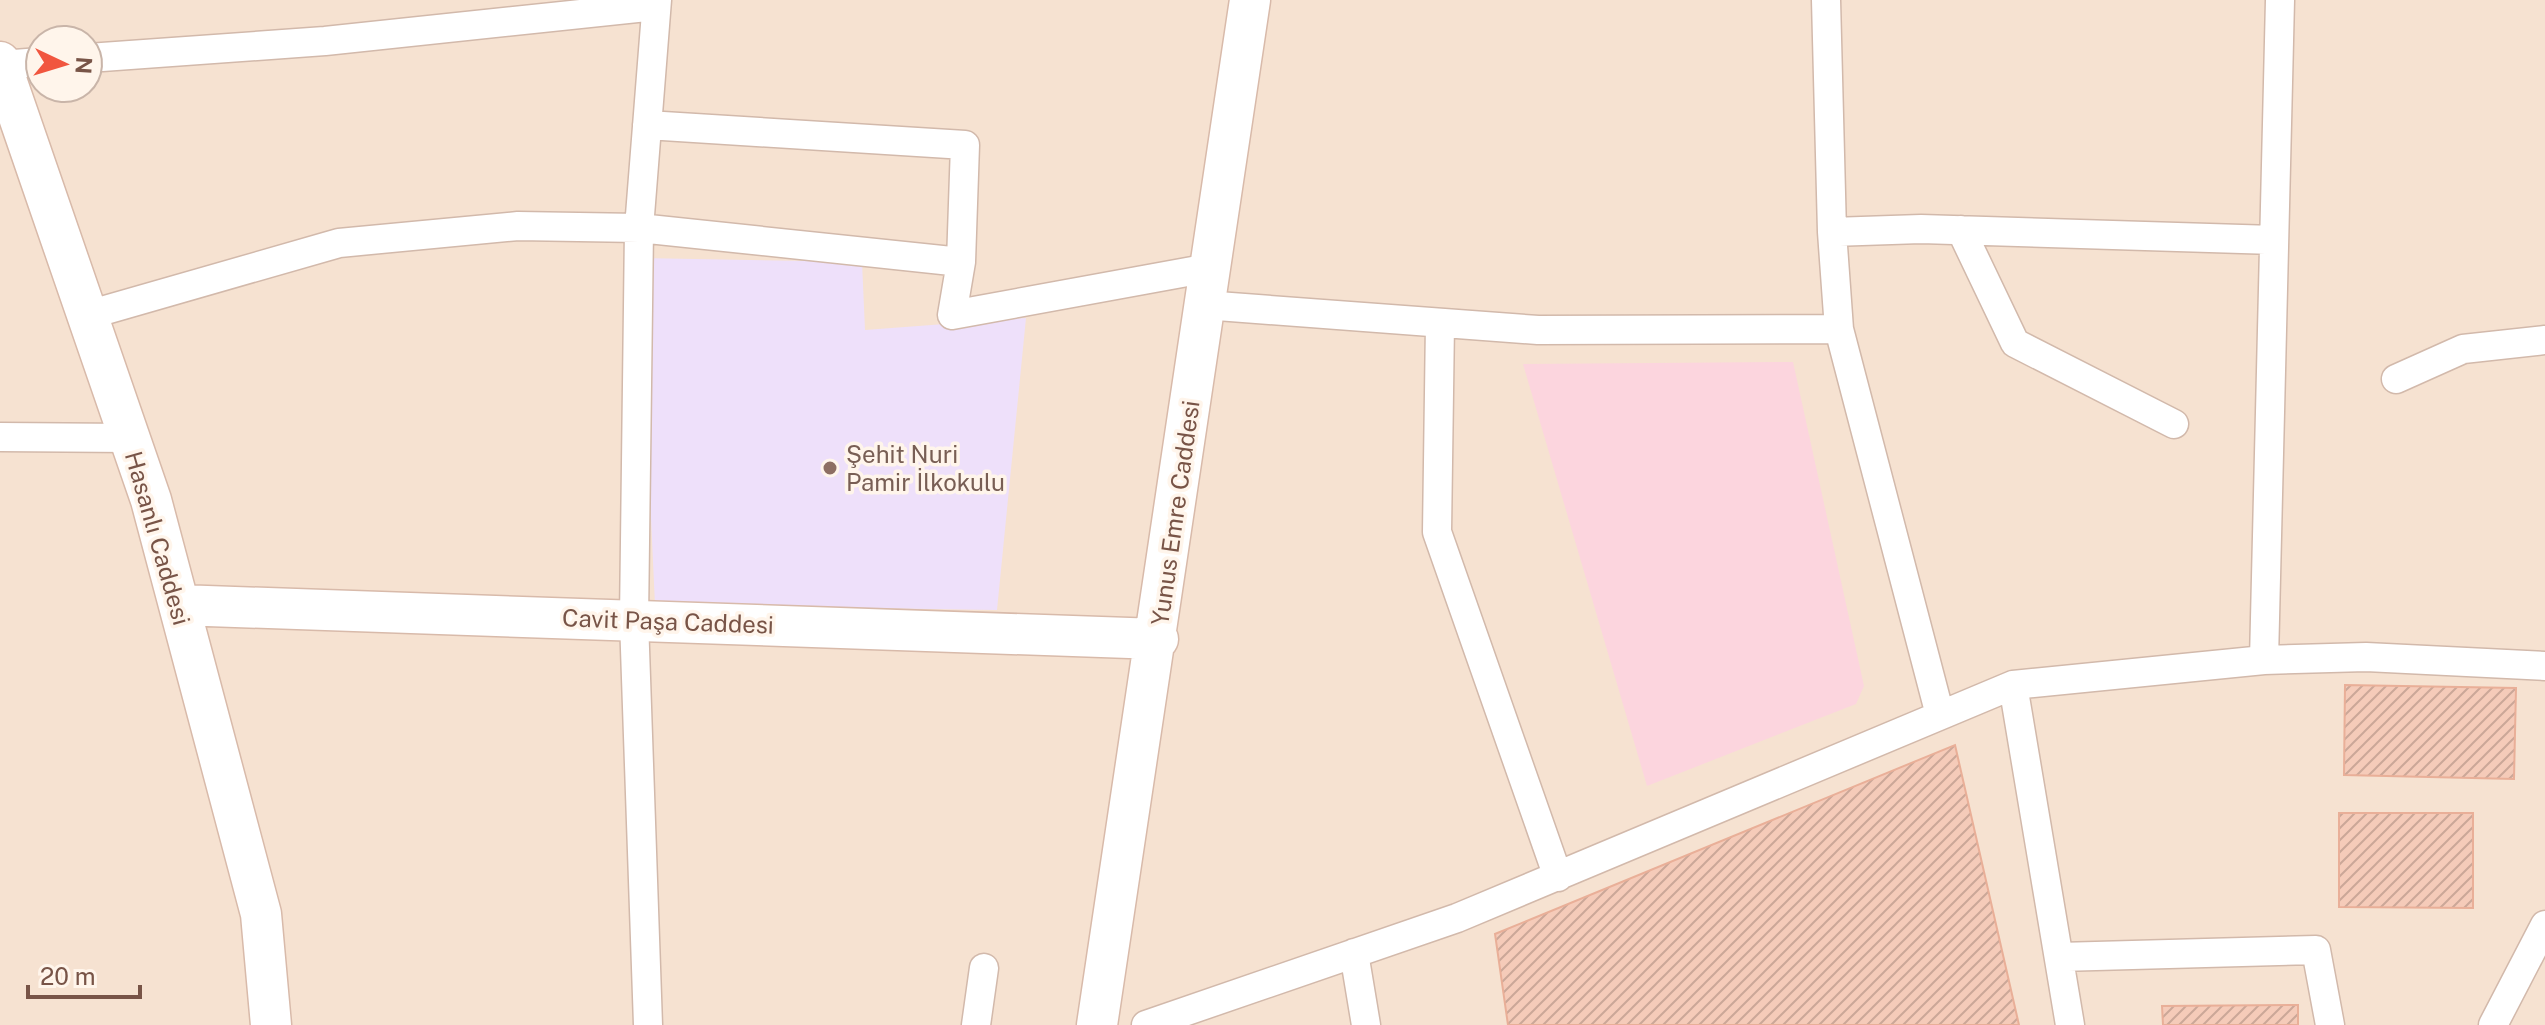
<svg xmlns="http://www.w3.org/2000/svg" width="2545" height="1025" viewBox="0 0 2545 1025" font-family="'Public Sans',sans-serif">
	<defs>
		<pattern id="building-hatch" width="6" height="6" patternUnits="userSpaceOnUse" patternTransform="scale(2)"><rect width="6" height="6" fill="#f5cbb9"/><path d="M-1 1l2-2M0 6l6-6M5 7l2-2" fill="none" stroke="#cba798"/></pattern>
	</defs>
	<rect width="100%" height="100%" fill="#fef1e3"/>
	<path fill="#f6e2d1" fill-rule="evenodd" d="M0,0H2545V1025H0ZM40,40H88V88H40Z"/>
	<path fill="#eee0fa" d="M639,258L862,262L865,330L1026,318L997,610L655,605Z"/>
	<path fill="#fcd5de" d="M1793,362L1864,686L1856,704L1647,786L1523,364Z"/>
	<path fill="url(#building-hatch)" stroke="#e9af98" stroke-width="2" d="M2345,685L2516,688L2514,779L2344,775Z
		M1955,745L2019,1025H1508L1495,934Z
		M2339,813H2473V908L2339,907Z
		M2298,1005V1025H2163L2162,1006Z"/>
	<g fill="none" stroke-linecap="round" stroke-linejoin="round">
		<defs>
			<path id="street" d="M1826,0L1832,232L1839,329L1940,715
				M88,58L325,41L656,6
				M0,65L40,62
				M647,125L965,145L961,262
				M1961,230L2015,343L2174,424
				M1832,232L1921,229L2274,240
				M1204,305L1538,330L1839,329
				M88,315L339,243L518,226L639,228L961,262L952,315L1209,268
				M1440,323L1437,532L1558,877
				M2396,379L2463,349L2545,340
				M0,437L130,438
				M2264,660L2280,0
				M2013,685L2070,1025
				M1354,953L1366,1025
				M2059,957L2316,950L2330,1025
				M648,1025L634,620L639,228L657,0
				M976,1025L984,968
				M1146,1025L1457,918L2013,685L2264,660L2366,657L2545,666
				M2493,1025L2545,925"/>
			<path id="secondary" d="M0,62L151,500L261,914L271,1025
				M179,605L1158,639
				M1097,1025L1250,0"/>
		</defs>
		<use href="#street" stroke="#d2b9ab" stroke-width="31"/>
		<use href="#secondary" stroke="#d8baaa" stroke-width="43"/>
		<use href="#street" stroke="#fff" stroke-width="28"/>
		<use href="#secondary" stroke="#fff" stroke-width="40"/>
	</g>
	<circle fill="#8d6e63" stroke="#fff5eb" stroke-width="3" cx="830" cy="468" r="8"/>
	<g text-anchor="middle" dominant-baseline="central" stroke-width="7" stroke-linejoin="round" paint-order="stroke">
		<g font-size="24" fill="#785e54" stroke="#fff5eb" text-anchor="start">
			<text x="846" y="454">Şehit Nuri<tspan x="846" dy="28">Pamir İlkokulu</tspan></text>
		</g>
		<g font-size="24" fill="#785447" stroke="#fff5eb">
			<text transform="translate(1175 513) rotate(-82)">Yunus Emre Caddesi</text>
			<text transform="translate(158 538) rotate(74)">Hasanlı Caddesi</text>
			<text transform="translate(668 621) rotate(2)">Cavit Paşa Caddesi</text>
		</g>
	</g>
	<g transform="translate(64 64) rotate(94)"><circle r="38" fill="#fff5eb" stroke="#c9b5a9" stroke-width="2"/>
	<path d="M0-6L14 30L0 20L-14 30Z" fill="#f1563f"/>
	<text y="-12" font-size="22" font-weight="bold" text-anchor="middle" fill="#785447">N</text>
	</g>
	<path d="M28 985v12h112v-12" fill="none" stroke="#785447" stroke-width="4"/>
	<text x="40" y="985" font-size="24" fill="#785447" stroke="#fff5eb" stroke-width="6" paint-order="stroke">20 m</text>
</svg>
